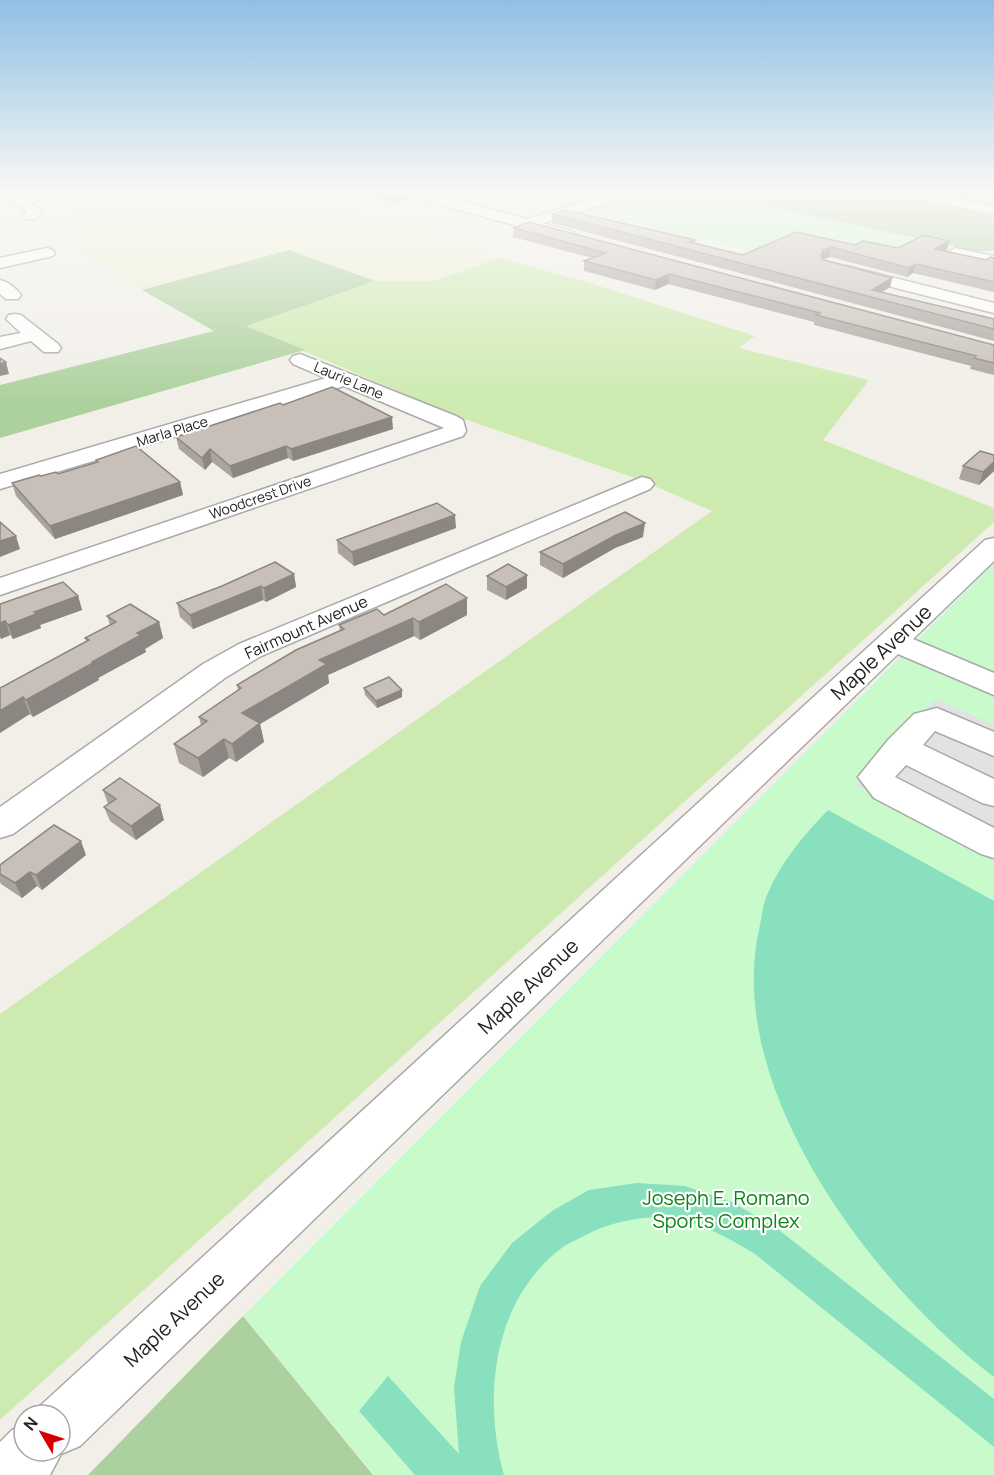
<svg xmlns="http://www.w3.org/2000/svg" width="994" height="1475" viewBox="0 0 994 1475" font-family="Manrope,sans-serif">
	<rect width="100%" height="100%" fill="#f2efe9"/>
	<path fill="#ebdbe8" d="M879,193H994V216Z"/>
	<path fill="#eef0d5" d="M22,193H302L483,248L500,258L433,281H375L289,250L142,290L58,237L106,222L85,218Z"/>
	<path fill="#cdebb0" d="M500,258L587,282L755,336L739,348L869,380L823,440L994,508V522L0,1420V1014L712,511L643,481L456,416L245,326L375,281H433Z"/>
	<path fill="#add19e" d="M703,193H879L994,216V251H976Z
		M289,250L375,281L246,326L305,350L0,438V385L214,331L142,290Z
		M243,1316L373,1475H88Z"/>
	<path fill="#c8facc" d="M509,193H603L622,198L635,193H703L921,239L903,249L856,244L821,255H764Z
		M994,563V1475H374L243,1316Z"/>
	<path fill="#88e0be" d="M828,810L994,901V1377C873,1285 721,1086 760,925C762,915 763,904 767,895C781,862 803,836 828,810Z
		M637,1183L685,1186L732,1202L779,1230L994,1399V1447L755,1254C730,1239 706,1225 677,1219C651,1214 615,1221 592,1232C583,1237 572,1241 563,1247C493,1299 482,1396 504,1475H415L359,1411L388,1376L459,1454L454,1388L461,1342L480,1286L512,1243L552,1211L589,1190Z"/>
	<path fill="#e2e2e2" d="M936,699L994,725V854L856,785Z"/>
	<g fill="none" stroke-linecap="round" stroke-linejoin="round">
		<defs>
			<path id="minor" d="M0,193H13L42,210L36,219H26L24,216L27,211L0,197Z
				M406,193H430L527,219L604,195L611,199L609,202L543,223L574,232L577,235L574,238L569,240L408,196Z
				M900,193H929L994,206V214L907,197Z
				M47,248L53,250L55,253L53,256L0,268V258Z
				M955,248L994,256V266L949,256L947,253Z
				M847,266L994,303V313L841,274L839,271L841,268Z
				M0,280C8,282 16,288 21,295L18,299H6L0,294Z
				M15,314L21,315L58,344L61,348L58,352H44L31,341L0,349V337L21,333L6,319L9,315Z
				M300,354L456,416L463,420L466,431L463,436L0,595V578L444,428L344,386L0,489V474L326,378L293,364L290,360L293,356Z
				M642,477L650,479L654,484L650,489L261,656L225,678L13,834L0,838V807L203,664L239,644Z
				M994,538V561L913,639L994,673V695L898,654L80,1446L61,1454L50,1475H0V1442L12,1430L24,1426V1451H60V1415H36L40,1406L985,540Z
				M937,708L994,732V756L935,731L923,745L994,779V806L982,803L906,765L895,777L994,828V858L981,854L874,798L858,777L888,740L914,714Z"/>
		</defs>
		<use href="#minor" stroke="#a9a9a9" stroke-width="3"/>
		<use href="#minor" fill="#fff" fill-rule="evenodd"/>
	</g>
	<path fill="#aba49e" d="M353,193H409V199L395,203Z
		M942,193H971L963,198Z
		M552,214L695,240L694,243L743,255L855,245L898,248L947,250L944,251L986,260L994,258V292L913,273L907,277L830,257L824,259L892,278L890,287L882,292L994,319V341L552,223Z
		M514,228L994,345V375L970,369L971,366L814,325V322L668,284L655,290L584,271V261L592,258L513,237Z
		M283,405L393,429L293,461L288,458L233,478L212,462L205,470L179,449L176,437Z
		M994,455V471L979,485L959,479L963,466Z
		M96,460L180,482L183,495L55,539L16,496L12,483L41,476L58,474L97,462Z
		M456,528L354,566L338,553L337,540Z
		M643,537L615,548L563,578L540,565V552Z
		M294,574L296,587L266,602L263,600L193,629L180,617L177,603Z
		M487,576L527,588L506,600L487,590Z
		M78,596L82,610L40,625L41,628L13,639L10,635L1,639L0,637V604Z
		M467,598V615L420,640L414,636L328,675L329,683L260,724L264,742L236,762L229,758L203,777L179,763L174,744L201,725L199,717L238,690L237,685L340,631L339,625Z
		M107,616L159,622L163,638L145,649L146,652L98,678L99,680L33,717L0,688L86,641L85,638L110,625Z
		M364,688L402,697L377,708L365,695Z
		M103,790L164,820L136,840L110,821L104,807L108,804Z
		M86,855L42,890L37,886L22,898L1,884L0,882V865Z"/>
	<path fill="#8b8681" d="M405,193H409V199L395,203L394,197Z
		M964,193H971L963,198Z
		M949,241L947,250L932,258L935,249Z
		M831,247L830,257L821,260V256L823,250Z
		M916,264L913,273L907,277L909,268Z
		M669,274L668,284L655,290L656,280Z
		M892,278L890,287L873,298L872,290Z
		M6,362L9,374L0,376V364Z
		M392,417L393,429L293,461L291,449Z
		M286,446L288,458L233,478L230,466Z
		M210,449L212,462L205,470L202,458Z
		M994,462V471L979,485L983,472Z
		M180,482L183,495L55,539L50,526Z
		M455,515L456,528L354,566L352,552Z
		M645,523L643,537L615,548L563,578V564L616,535Z
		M16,536L20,549L0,557V541Z
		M294,574L296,587L266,602L264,588Z
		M527,575V588L506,600V587Z
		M261,586L263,600L193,629L190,615Z
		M78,596L82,610L40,625L41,628L13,639L8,625L34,612Z
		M467,598V615L420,640L419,622Z
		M413,618L414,636L328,675L329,683L260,724L264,742L236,762L232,744L242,713L319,660Z
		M5,621L10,635L1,639L0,636V623Z
		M159,622L163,638L145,649L146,652L98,678L99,680L33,717L26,700L92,662L137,633Z
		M402,690V697L377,708L376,701Z
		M23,697L30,714L0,733V711Z
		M224,739L229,758L203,777L198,758Z
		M160,805L164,820L136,840L131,826Z
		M81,841L86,855L42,890L36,875Z
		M30,872L37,886L22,898L15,883Z"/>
	<path fill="#c7bfb8" stroke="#8b8681" stroke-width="1.5" d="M380,193H405L394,197Z
		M565,210L695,240L689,242L743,255L796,232L855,245L863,241L898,248L924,235L949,241L935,249L986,260L991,257L994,258V282L916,264L909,268L831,247L823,250L821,256L824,260L892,278L872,290L994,319V329L552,214Z
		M529,222L994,345V363L974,358L976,356L816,315L820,313L669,274L656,280L584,261L606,253L514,228Z
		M0,358L6,362L0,364Z
		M332,387L392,417L291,449L286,446L230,466L210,449L202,458L176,437L280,403L283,405Z
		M136,446L180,482L50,526L12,483L39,475L41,476L56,472L58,474L98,462L96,460Z
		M980,451L994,455V462L983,472L963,466Z
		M437,503L455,515L352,552L337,540Z
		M625,512L645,523L616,535L563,564L540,552Z
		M0,522L16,536L0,541Z
		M275,562L294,574L264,588L261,586L190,615L177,603L222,586Z
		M508,564L527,575L506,587L487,576Z
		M63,582L78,596L34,612L36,614L8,625L5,621L0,623V604Z
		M446,584L467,598L419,622L413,618L319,660L327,664L242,713L260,723L232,744L224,739L198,758L174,744L207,721L199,717L241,688L237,685L296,650L344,629L339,625L377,609L384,615Z
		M130,604L159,622L137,633L141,635L92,662L93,663L26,700L23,697L0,711V688L89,640L85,638L116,622L107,616Z
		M389,677L402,690L376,701L364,688Z
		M120,778L160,805L131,826L104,807L116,799L103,790Z
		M54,825L81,841L36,875L30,872L15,883L0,874V865Z"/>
	<linearGradient id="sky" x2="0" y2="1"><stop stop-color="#8fc0e4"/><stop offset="0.48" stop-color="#f9f8f5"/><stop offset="1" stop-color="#f9f8f5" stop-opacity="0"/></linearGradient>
	<rect width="994" height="400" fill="url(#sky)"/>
	<g text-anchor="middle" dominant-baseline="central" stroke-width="4.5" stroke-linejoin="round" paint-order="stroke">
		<g font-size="14" fill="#222" stroke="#fff">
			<text transform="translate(349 380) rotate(23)">Laurie Lane</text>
			<text transform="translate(172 431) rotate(-17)">Marla Place</text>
			<text transform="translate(260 497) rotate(-19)">Woodcrest Drive</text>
		</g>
		<g font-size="16" fill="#222" stroke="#fff">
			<text transform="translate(306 627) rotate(-24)">Fairmount Avenue</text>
		</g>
		<g font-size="20" fill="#222" stroke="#fff">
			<text transform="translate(881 652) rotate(-43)">Maple Avenue</text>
			<text transform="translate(528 986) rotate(-43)">Maple Avenue</text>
			<text transform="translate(174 1319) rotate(-43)">Maple Avenue</text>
		</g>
		<g font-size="20" fill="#0c8416" stroke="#fff">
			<text x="726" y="1197">Joseph E. Romano<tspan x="726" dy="23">Sports Complex</tspan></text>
		</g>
	</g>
	<g transform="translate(42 1433) rotate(309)"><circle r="28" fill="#ffffff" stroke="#a7a7a7" stroke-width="1.5"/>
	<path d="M0-4.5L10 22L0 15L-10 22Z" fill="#d40000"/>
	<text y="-9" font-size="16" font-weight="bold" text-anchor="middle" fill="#222222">N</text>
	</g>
</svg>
